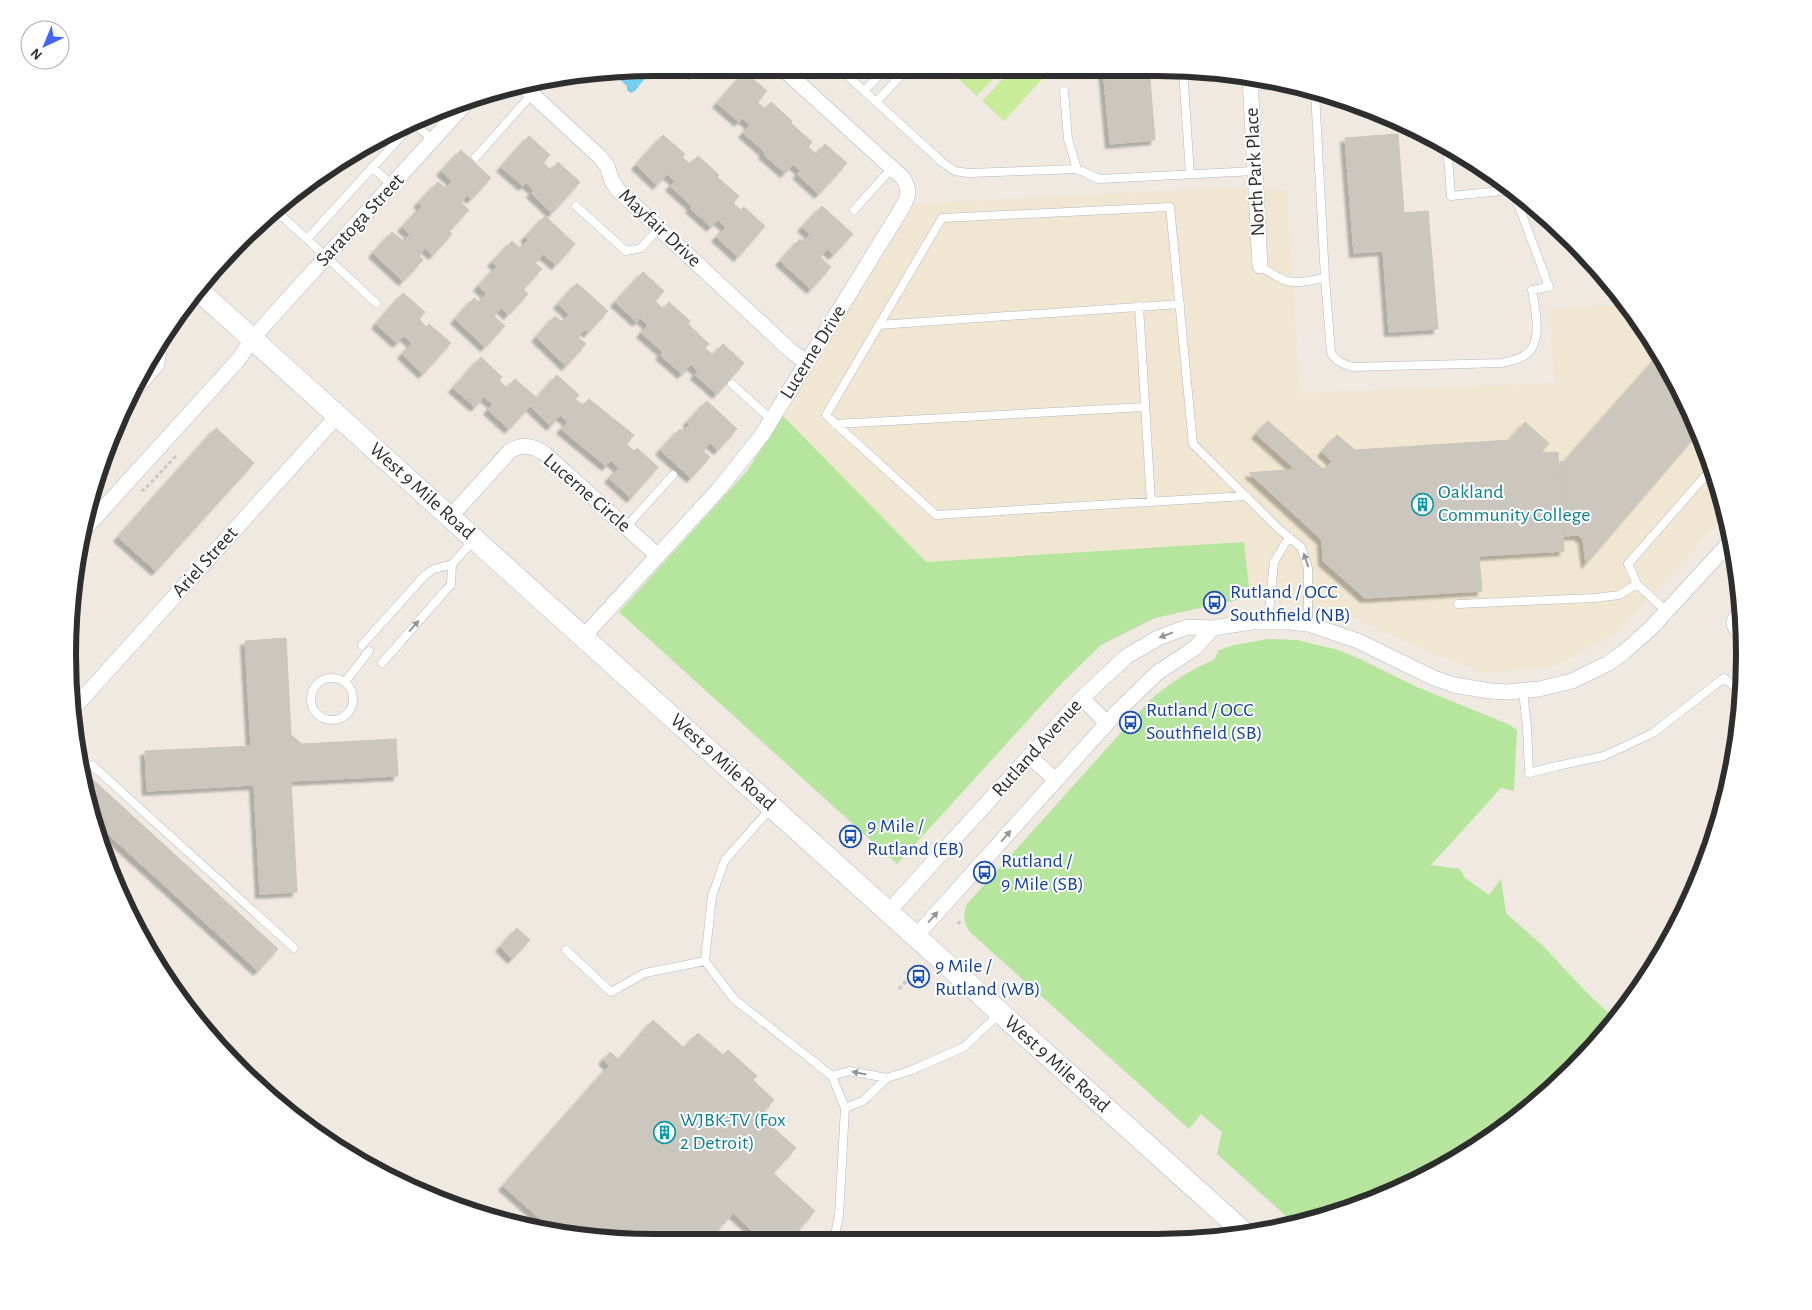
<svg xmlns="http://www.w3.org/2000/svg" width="1812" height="1310" viewBox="0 0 1812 1310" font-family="'Alegreya Sans',sans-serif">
	<defs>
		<filter id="shadow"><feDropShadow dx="-4.5" dy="4.5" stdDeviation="1" flood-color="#0004"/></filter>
	</defs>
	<rect width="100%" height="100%" fill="#efe9e1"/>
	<path fill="#f0e6d1" d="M1220,188L1287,190L1300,393L1555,383L1549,309L1625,304L1666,362L1713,466L1725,515L1614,635L1553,667L1481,672L1412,645L1353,617L1250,597L1244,542L926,562L783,416L913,204Z"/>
	<path fill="#b6e59e" d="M783,416L926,562L1244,542L1250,597L1155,618L1101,645L1060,685L897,864L619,612L747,471Z
		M1268,639L1297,640L1338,650L1356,657L1419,688L1508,724L1517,730L1514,791L1501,788L1431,865L1460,869L1465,878L1489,895L1501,879L1506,913L1544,947L1588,994L1616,1020L1544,1097L1417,1182L1309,1222L1296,1225L1217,1154L1222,1132L1201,1114L1189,1129L971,933C963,924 963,915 967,904L1151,699C1172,682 1189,670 1214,660L1219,650L1234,645Z"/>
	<path fill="#c9ec9a" d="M963,68H1003L977,96L955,76Z
		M1013,68H1036L1045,76L1004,121L982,101Z"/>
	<path fill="#75cff0" d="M653,68L635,91L631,93L627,90V86L620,80L622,72Z"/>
	<path fill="#cbc7bf" stroke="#cbc5ba" filter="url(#shadow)" d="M1103,68H1149L1155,140L1110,144Z
		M745,72L767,91L757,102L765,109L771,102L792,121L791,123L812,142L808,147L816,154L825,144L847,163L819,194L797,174L801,171L793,164L785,173L763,154L765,152L743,133L750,125L742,118L739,122L717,103Z
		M1398,134L1404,213L1428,211L1438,329L1389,332L1383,251L1354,253L1345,138Z
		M663,135L685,154L682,157L690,164L698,156L719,175L717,177L739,196L733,203L741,210L744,207L765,226L738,257L716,237L726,227L718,220L711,227L690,208L692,206L670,186L675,181L667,174L657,185L636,165Z
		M529,136L550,155L543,163L551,170L558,162L580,182L552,213L531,193L534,190L526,183L523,186L501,167Z
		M461,150L491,178L471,199L467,195L461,203L469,210L449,231L452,234L433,255L425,248L419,256L423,260L403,281L373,253L392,232L403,241L410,234L402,227L422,206L418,203L438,182L445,188L452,181L441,171Z
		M822,206L853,234L833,255L827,249L820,257L831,267L811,289L780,261L800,239L803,242L810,234L802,227Z
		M545,216L575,244L556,265L543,254L535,263L542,269L523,289L528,294L508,315L501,308L494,316L505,326L485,347L455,319L474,298L479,302L486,294L478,286L497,266L492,262L512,241L521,249L528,240L525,237Z
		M643,272L664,291L655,301L663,309L669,302L690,321L688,324L709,344L705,348L713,355L723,344L744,363L717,394L695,375L698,371L691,365L682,374L660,355L663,352L641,333L648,325L640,318L637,322L615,302Z
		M577,283L608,311L588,333L585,330L578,337L586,344L566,366L536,337L555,316L562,322L569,314L558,304Z
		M403,293L425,312L419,319L426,327L429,324L451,343L423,374L402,354L412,343L404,336L397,343L376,324Z
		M1660,354L1666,362L1698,433L1586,564L1583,539L1578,535L1563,536L1560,462L1565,461Z
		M481,357L502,377L499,380L507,388L515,379L537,398L557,375L579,395L575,399L583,405L589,399L634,435L626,444L634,451L637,448L658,467L631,498L609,478L619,468L611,461L606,466L561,429L568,422L560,415L551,426L530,406L509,429L488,410L493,404L484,397L475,407L453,388Z
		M707,401L737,429L718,450L710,443L703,451L710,457L691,478L660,450L680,429L683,432L690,424L687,422Z
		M1268,421L1324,470L1332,461L1322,452L1337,435L1355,450L1510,440L1525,422L1549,443L1541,453L1558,452L1564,551L1479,556L1482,591L1365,598L1323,561L1322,540L1249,473L1295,469L1256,434Z
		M216,428L254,463L156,571L118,537Z
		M286,638L291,735L302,744L396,739L398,776L291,781L297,892L260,894L254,785L147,791L145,751L251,746L245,641Z
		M91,778L278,949L258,971L97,824L86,783Z
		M517,928L530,940L512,959L500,947Z
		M653,1020L684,1048L698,1033L723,1055L728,1050L757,1076L753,1080L774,1100L760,1116L796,1148L773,1173L815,1211L798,1231L803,1235L799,1240H750L756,1234L733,1213L708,1241H617L554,1231L503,1186L609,1066L603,1060L610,1052L619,1060Z"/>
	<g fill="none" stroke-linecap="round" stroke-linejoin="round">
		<defs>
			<path id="service" d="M839,68L942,162L955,171L968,173L1077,169L1099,179L1255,171
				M1183,70L1190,174
				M689,75L692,68
				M1250,86L1293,85
				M864,91L886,68
				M1064,91L1068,139L1077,169
				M1315,92L1325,278
				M876,102L908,68
				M413,123L433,140
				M1447,145L1451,196L1511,190
				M476,157L532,94
				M372,167L392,185
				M576,206L626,251L641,248L659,228
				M854,210L892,168
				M277,212L307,239
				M1260,266C1289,286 1292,284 1325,278L1331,353C1337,362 1343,364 1353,367L1502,363C1509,361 1518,360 1525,355C1544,343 1535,309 1532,290L1549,287L1513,190
				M376,303L307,239L415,121
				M1139,306L1151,502
				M879,325L1180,304
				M732,384L772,420
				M123,408L160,366L162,354L158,351
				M835,424L1145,407
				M1246,496L936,515L826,415L942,218L1170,207L1193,444L1280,530L1301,547L1308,568V624
				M626,527L673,475
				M1458,604L1595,598L1619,595L1637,584
				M1740,607C1727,621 1727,626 1741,639
				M1666,611L1637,584L1628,564L1713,467
				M1268,621L1274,562L1289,537
				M362,645L425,575L434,569L452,564L474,540
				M382,663L446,590L451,585L452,564
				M311 699a21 21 0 1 1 42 0a21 21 0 1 1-42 0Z
				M345,682L369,651
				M1523,691L1527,727L1529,773L1557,766L1604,756L1653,733L1724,678L1743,694
				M92,765L294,948
				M771,808L725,860L712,896L705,961L734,999L832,1076L845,1108L839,1215L834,1240
				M566,950L611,992L645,973L705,961
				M832,1076L849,1071L887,1078
				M845,1108L863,1101L887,1078L912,1070L964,1047L999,1014"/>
			<path id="minor" d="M1250,77L1260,266
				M522,85L599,156L607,166L612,181L618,190L791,351L807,363
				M450,517L510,451C523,443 532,446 544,453L658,556
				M84,530L239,359L252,339L277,311L468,101
				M584,636L719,489L762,435L899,213C907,199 912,193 903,178L782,68
				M1082,698L1107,723
				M73,709L338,415
				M1029,756L1056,780
				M888,912L1082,698L1127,656L1158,638L1187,627L1213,628L1251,622H1289L1308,624L1358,641L1434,678L1454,685L1490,691L1507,692L1539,689L1572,681L1607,664L1624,652L1651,628L1731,541
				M916,936L1118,711L1157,673L1195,648L1213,628"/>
			<path id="secondary" d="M198,290L1247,1235"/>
		</defs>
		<use href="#service" stroke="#b4b7c1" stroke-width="9"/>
		<use href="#minor" stroke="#b4b7c1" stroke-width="16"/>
		<use href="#secondary" stroke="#b4b7c1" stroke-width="22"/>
		<path stroke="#c9c9c9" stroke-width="3" stroke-dasharray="4 2.5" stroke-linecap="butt" d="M141,490H144L175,457L174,454
			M78,553L85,546
			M958,924L960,921
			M899,989L916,970"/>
		<use href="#service" stroke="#fff" stroke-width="8"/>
		<use href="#minor" stroke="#fff" stroke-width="15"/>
		<use href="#secondary" stroke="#fff" stroke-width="21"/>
	</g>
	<defs><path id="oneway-solid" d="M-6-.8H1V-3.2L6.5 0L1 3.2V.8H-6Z" transform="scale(1.25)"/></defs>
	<g fill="#969696">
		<use href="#oneway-solid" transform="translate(1306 560) rotate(-109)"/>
		<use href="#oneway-solid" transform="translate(414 626) rotate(-49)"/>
		<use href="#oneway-solid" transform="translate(1166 635) rotate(159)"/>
		<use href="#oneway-solid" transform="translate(1006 836) rotate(-49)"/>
		<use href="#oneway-solid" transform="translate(933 917) rotate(-48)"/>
		<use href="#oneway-solid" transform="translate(859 1073) rotate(-169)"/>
	</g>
	<defs>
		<symbol id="building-ring" viewBox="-11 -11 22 22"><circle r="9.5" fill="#fff" stroke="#0f9aa8" stroke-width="1.5"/><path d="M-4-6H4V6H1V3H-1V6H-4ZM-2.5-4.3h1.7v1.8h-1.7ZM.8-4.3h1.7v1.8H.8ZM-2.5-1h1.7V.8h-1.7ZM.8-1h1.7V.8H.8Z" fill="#0f9aa8"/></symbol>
		<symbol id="bus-ring" viewBox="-11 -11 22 22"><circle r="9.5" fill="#fff" stroke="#1a4fb4" stroke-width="1.5"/><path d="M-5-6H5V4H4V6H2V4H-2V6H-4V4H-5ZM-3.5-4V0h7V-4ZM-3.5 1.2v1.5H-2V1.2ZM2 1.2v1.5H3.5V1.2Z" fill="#1a4fb4"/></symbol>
	</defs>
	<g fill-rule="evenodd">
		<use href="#building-ring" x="1410" y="492" width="25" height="25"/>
		<use href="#bus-ring" x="1202" y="590" width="25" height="25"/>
		<use href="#bus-ring" x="1118" y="710" width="25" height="25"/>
		<use href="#bus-ring" x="838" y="824" width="25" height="25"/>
		<use href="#bus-ring" x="972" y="860" width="25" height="25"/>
		<use href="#bus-ring" x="906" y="964" width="25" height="25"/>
		<use href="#building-ring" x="652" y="1120" width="25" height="25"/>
	</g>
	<g text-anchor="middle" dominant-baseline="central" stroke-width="4" stroke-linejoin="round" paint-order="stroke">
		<g font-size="20" fill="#2e2e2e" stroke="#fff">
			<text transform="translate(1255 172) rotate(-93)">North Park Place</text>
			<text transform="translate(360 220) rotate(-47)">Saratoga Street</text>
			<text transform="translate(660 228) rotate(43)">Mayfair Drive</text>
			<text transform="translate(813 352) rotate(-58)">Lucerne Drive</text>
			<text transform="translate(422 491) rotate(42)">West 9 Mile Road</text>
			<text transform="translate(587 493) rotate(41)">Lucerne Circle</text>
			<text transform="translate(205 562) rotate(-48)">Ariel Street</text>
			<text transform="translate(1037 748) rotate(-48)">Rutland Avenue</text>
			<text transform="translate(723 762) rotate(42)">West 9 Mile Road</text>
			<text transform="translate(1057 1064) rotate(42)">West 9 Mile Road</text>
		</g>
		<g font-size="20" fill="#0d838f" stroke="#fff" text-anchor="start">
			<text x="1438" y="492">Oakland<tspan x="1438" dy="23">Community College</tspan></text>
			<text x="680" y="1120">WJBK-TV (Fox<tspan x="680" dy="23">2 Detroit)</tspan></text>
		</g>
		<g font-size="20" fill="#164399" stroke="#fff" text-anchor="start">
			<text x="1230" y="592">Rutland / OCC<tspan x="1230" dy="23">Southfield (NB)</tspan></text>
			<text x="1146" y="710">Rutland / OCC<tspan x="1146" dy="23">Southfield (SB)</tspan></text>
			<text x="867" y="826">9 Mile /<tspan x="867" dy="23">Rutland (EB)</tspan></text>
			<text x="1001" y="861">Rutland /<tspan x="1001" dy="23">9 Mile (SB)</tspan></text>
			<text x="935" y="966">9 Mile /<tspan x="935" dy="23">Rutland (WB)</tspan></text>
		</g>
	</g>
	<path d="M0 0H1812V1310H0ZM655 76H1157A579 579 0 0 1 1736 655V655A579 579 0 0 1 1157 1234H655A579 579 0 0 1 76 655V655A579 579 0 0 1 655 76Z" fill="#fff" fill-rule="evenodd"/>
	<path fill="none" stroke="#2e2e2e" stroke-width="6" d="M655 76H1157A579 579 0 0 1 1736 655V655A579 579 0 0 1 1157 1234H655A579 579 0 0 1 76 655V655A579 579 0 0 1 655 76Z"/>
	<g transform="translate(45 45) rotate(224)"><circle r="24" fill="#ffffff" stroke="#ababab"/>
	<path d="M0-4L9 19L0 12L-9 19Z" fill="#4264fb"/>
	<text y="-8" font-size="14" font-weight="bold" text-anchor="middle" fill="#2e2e2e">N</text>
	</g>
</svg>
